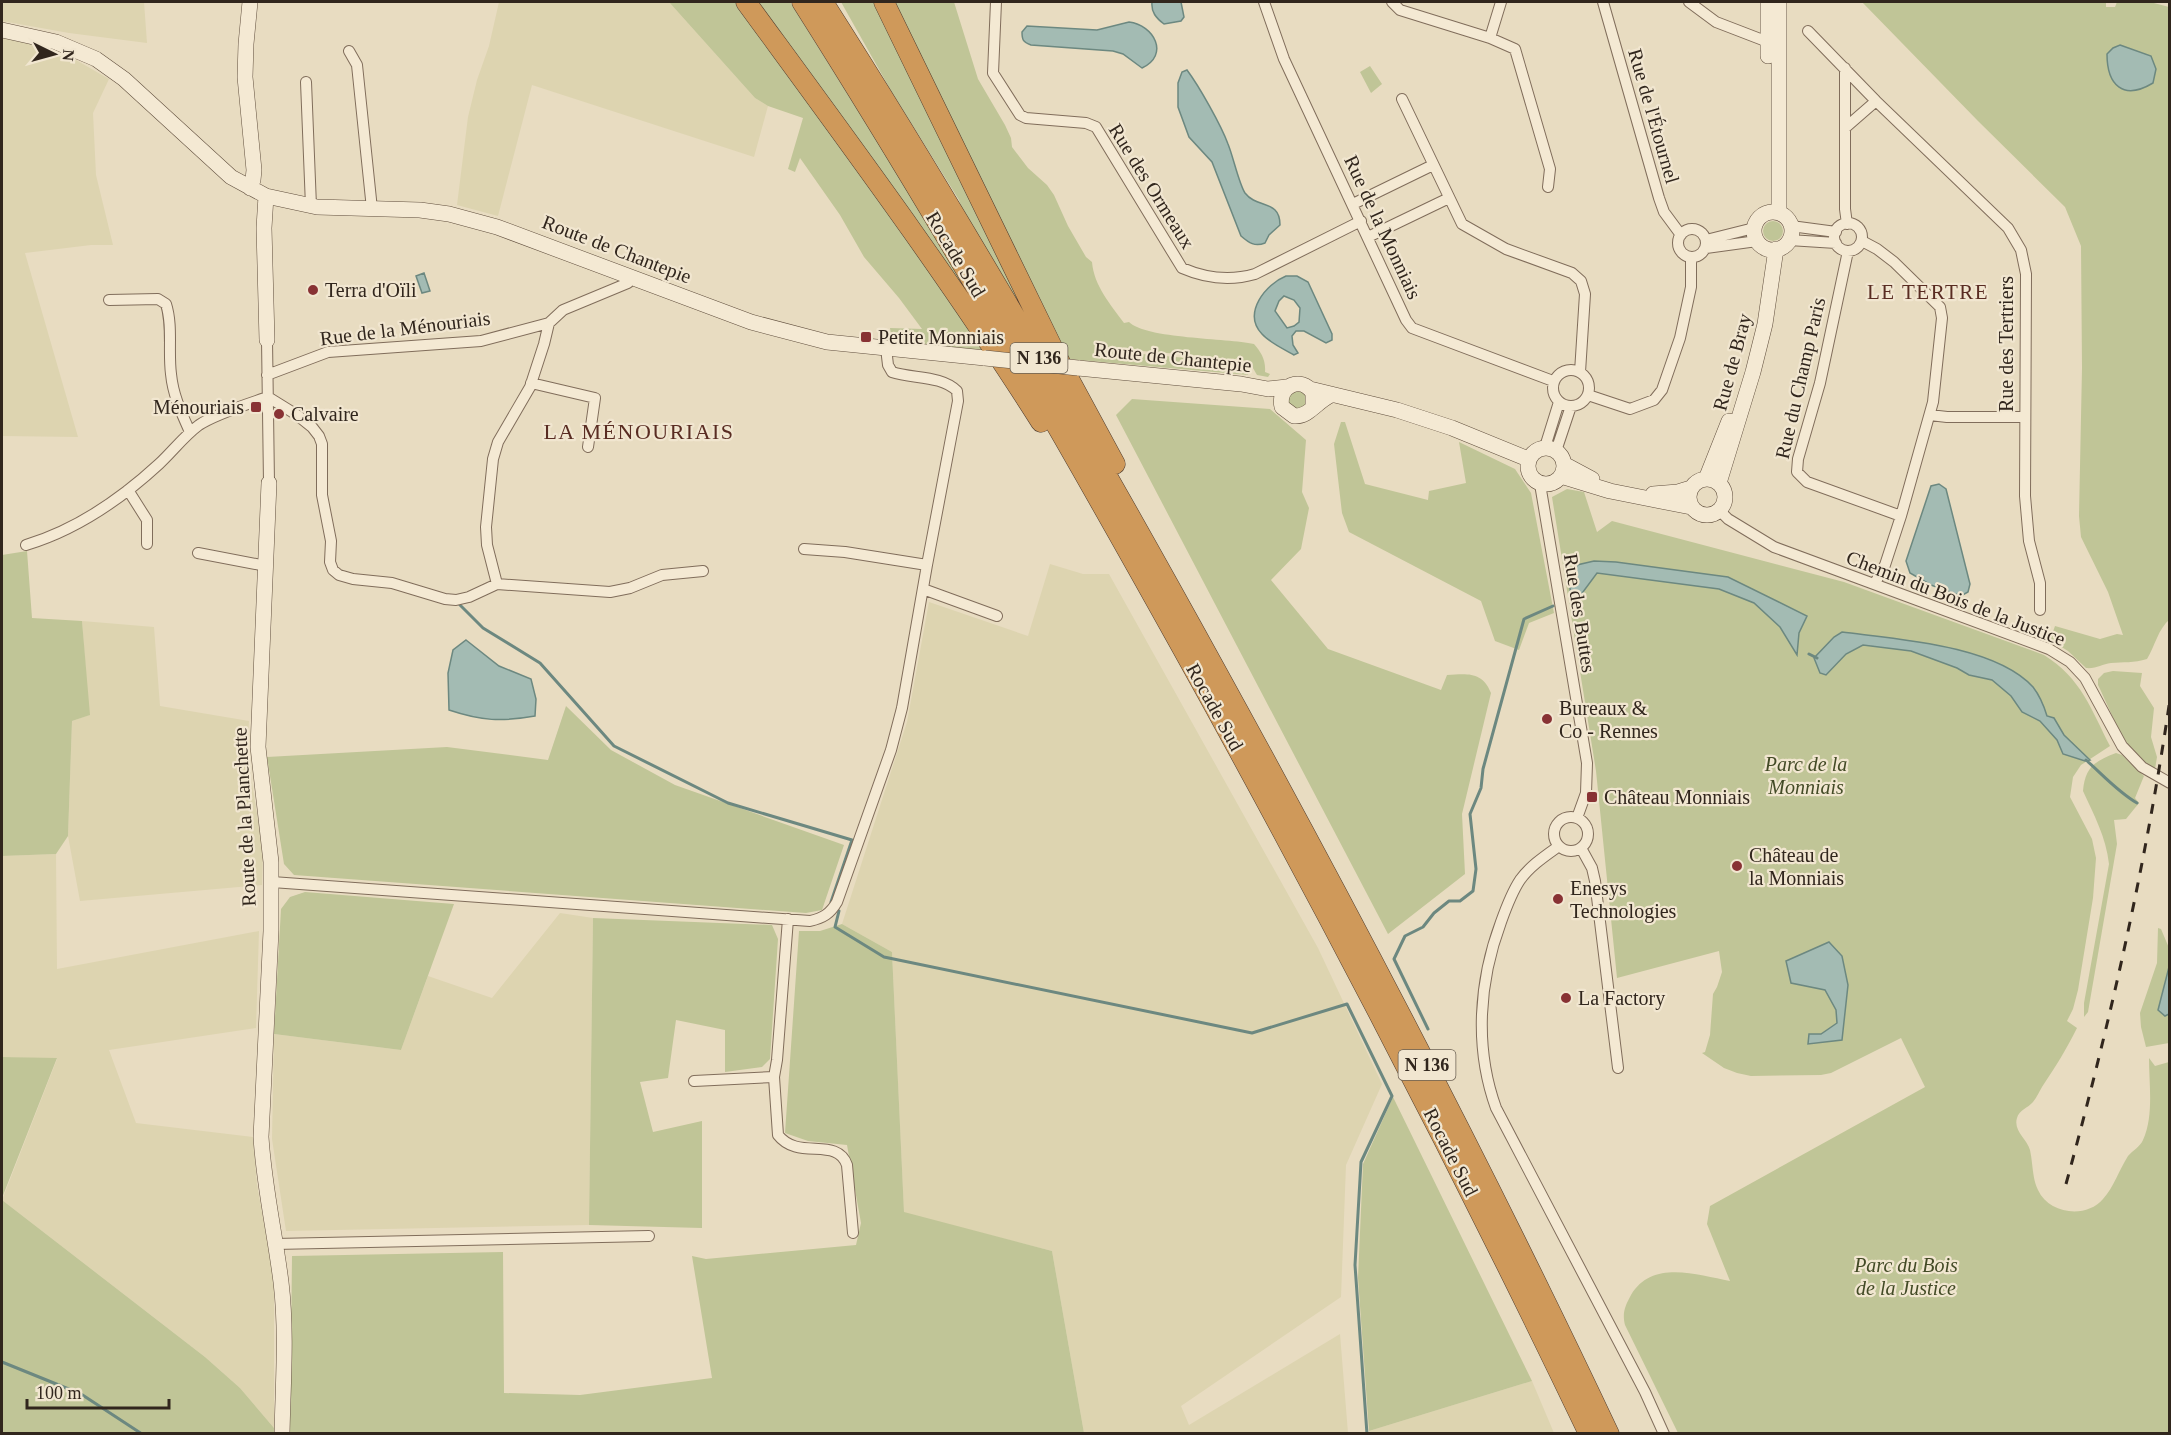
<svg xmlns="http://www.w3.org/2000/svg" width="2171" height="1435" viewBox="0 0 2171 1435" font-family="'Times New Roman',serif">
	<rect width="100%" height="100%" fill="#e8dcc1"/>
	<path fill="#ddd4b0" d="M2,2H144L147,43L69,33L2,21Z
		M499,2H669L755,98L768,106L754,157L532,85L498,216L457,205L468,117L477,80L489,46Z
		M2,37L22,41L69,56L109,79L93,113L96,175L113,245H91L25,253L78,437L2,436Z
		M1050,564L1083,574H1109L1318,948L1382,1084L1346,1165L1341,1297L1181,1406L1189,1425L1340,1334L1348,1433H1084L1052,1251L904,1213L892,952L842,924L907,722L929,602L1028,636Z
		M82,621L154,627L160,706L249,721L247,752L263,851L262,885L80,901L68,836L72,721L89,715Z
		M56,854L57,969L259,931L256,1028L109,1050L136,1123L253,1137L257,1185L274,1278V1428L240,1388L205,1357L2,1200L57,1059L2,1057V856Z
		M560,913L593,918L589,1225L286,1231L272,1139L274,1034L401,1050L428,976L492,998Z
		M1532,1381L1554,1433L1369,1434V1431Z"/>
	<path fill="#c0c597" d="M669,2H736L856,163L984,350H957L892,340L890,328L922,329L899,298L864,257L840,215L800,158L795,172L788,169L803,118L768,106L755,98Z
		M752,2H790L905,186L1004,353Z
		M841,2H876L1047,357L963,212L959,200L890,89Z
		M894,2H954L978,79L1005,125L1011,138L1012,147L1028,168L1047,185L1054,195L1068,226L1086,257L1092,262C1094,286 1111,305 1124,323L1129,322C1146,339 1227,338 1254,344C1261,352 1266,360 1265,372L1270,374L1268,377L1257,375L1250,363L1238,358L1232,360L1192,355L1142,351V354L1242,363L1249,366L1248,375L1068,359Z
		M1862,2H2106V7H2115L2117,2H2150L2169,7L2170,619C2158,629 2155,646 2147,659C2134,663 2123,662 2111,663C2102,664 2096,669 2086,668L2068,651L2050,640L2055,626L2100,639L2117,634L2123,635L2108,592L2081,537L2079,516L2082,368L2081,246L2065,207L1978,121Z
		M1370,66L1382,84L1371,93L1360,72Z
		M1763 231a10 10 0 1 1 20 0a10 10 0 1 1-20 0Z
		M1294,390L1306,393L1308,401L1304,408L1292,409L1287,399Z
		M1132,399L1270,409L1306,440L1302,492L1309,508L1301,549L1271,580L1328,649L1441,690L1447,675C1467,674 1482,671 1491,693L1462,814L1465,874L1388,934L1116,415Z
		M1341,422H1345L1365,484L1428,500L1429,491L1466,483L1459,442L1515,469L1531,493L1554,613L1529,623L1519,650L1495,641L1481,601L1349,532L1342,513L1334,444Z
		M1567,489L1584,492L1597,532L1612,521L1844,582L2044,655C2081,678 2091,709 2110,746L2081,765L2073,777L2070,797L2092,839L2096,858L2093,898L2078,990L2073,1009L2067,1021L2077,1028C2066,1050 2056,1066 2042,1087C2039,1092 2037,1097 2033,1102C2028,1108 2019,1110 2017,1118C2013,1131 2027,1139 2030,1150C2033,1163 2032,1178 2038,1190C2049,1214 2086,1219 2103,1199C2114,1187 2119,1170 2128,1156C2133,1150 2140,1147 2143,1140C2154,1116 2149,1084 2149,1058L2155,1066L2169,1062V1433H1678L1625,1325C1622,1313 1625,1306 1631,1295C1652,1259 1698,1275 1730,1281L1707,1224L1710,1206L1925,1087L1901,1038L1831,1073L1821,1075L1751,1076L1737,1073L1724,1068L1702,1053L1705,1052L1710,1035L1713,994L1717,987L1722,972L1719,951L1617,978L1596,771L1552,497Z
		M27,551L32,618L82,621L90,715L72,721L68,836L56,854L2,856V555Z
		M2113,671L2142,673L2140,686L2154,708L2151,737L2157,757L2155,769C2125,755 2112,713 2098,685V679L2104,673Z
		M566,706L611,750L675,785L844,845L822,910L806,913L294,875L284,864L267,757L447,747L548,760Z
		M2116,753L2122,755L2144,776L2135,798L2139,803L2126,819L2114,820L2117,844L2088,1012L2084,1017V1003L2109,864C2106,837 2094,815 2083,791C2085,767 2095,761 2116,753Z
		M305,892L454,904L401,1050L274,1034L281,909L290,897Z
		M593,918L772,925L778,939L770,1059L762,1067L725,1072V1030L676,1020L668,1078L640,1082L653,1132L702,1121V1228L589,1225Z
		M842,924L892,952L904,1212L1052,1251L1084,1433L290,1434L292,1256L503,1252L504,1393L580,1395L712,1378L692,1256L706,1259L856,1245L861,1223L847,1145L808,1141L785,1133L799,931H820Z
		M2158,928L2161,929L2169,948V1043L2146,1047L2141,1027L2140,1013L2157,963Z
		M2,1057L57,1058L2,1198Z
		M1393,1097L1532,1381L1369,1431L1358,1278L1363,1164Z
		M2,1200L205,1357L240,1388L274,1428V1433H2Z"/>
	<path fill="#a3bbb3" stroke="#6c8880" stroke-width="1.5" fill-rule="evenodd" d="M1152,2H1181L1184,17L1181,21L1164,24C1156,18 1151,12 1152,2Z
		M1129,22C1154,25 1170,55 1142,68L1123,54L1113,51L1031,45C1023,42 1022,40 1022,32L1027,26L1097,30Z
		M2120,45L2151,56L2156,69L2153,83C2123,101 2107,85 2107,54L2113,48Z
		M1187,70C1199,86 1221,125 1228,144C1233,156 1239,184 1245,193C1257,209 1280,199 1280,225L1269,235L1265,243C1255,247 1249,243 1241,236L1212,162L1189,137L1178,107V83L1182,72Z
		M424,273L430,291L422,293L416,276Z
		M1286,276H1297L1308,282L1332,334V340L1326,343L1304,331H1296L1292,336L1293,345L1298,353L1294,355C1284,349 1270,343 1262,334C1242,313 1266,284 1286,276ZM1284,296L1294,300L1300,308L1299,322L1294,326L1287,328L1275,311L1279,301Z
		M1939,484L1946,489L1970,584L1968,592L1961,596L1931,585L1910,573L1906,561L1931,486Z
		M1594,561L1616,562L1728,577L1807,616L1799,633L1797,655L1780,627L1754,603L1719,589L1597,573L1580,596L1571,597L1570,588L1577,565Z
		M1842,632C1896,639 1995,645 2033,687C2040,696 2044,706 2047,716L2054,718L2064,735L2090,760L2085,761L2063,754L2057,740L2040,721L2022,712L2011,696L1992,680L1969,675L1957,668L1911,651L1863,645L1846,654L1826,675L1820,673L1814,658L1834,637Z
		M466,640L499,666L531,679L536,699L535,716C501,722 482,721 449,710L448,673L453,650Z
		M1829,942L1842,956L1848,985L1842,1040L1808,1044L1809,1034H1821L1837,1023L1836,1010L1825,990L1791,983L1786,961Z
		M2169,967V1014L2165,1016L2158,1010Z"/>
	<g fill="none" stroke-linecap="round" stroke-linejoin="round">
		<path stroke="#6c8880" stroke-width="3" d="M460,605L483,628L540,663L614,746L728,803L852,840L831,902
			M1809,654L1817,658
			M2086,760C2103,775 2118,792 2137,803
			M839,911L835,927L884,957L1252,1033L1347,1004L1392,1096L1361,1162L1355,1265L1367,1434
			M1428,1029L1394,959L1405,936L1423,927L1434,913L1449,901H1460L1473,891L1476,869L1470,814L1481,788L1483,769L1524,619L1553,606
			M2,1362L81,1394L142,1434"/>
		<defs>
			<path id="street" d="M996,2L993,73L1020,115L1026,118L1086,123L1096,127L1182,268C1205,278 1231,281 1255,274L1361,221
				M1264,2L1284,59L1406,320L1412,328L1553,381
				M1392,2L1400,10L1490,38
				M1501,2L1490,38L1515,49L1550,169L1548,187
				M1603,2L1659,198L1664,212L1681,235
				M1689,2L1716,22L1768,42
				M1808,31L1876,101L2008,228L2021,250L2026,274L2025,496L2029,541L2040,583V610
				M349,51L357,65L372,209
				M1845,68V209L1847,224
				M306,82L311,206
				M1402,99L1462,224L1506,249L1572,273L1581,281L1585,294L1580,372
				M1845,128L1876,101
				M1353,204L1433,165
				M1834 237a14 14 0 1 1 28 0a14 14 0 1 1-28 0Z
				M1791,226L1836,232
				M1678 243a14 14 0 1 1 28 0a14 14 0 1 1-28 0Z
				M1368,237L1449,198
				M1706,240L1754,228
				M1789,240L1836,243
				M1862,241L1877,249L1894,262L1940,307L1942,318L1933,402L1901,516L1885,565L1875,583
				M1706,248L1757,241
				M1848,251L1820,383L1798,459L1797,472L1807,482L1901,516
				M109,300L158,299L166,304C173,326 168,351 171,374C173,395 181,412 190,432
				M267,340L269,483
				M1553 388a18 18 0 1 1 36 0a18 18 0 1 1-36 0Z
				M267,375L328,352L481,341L549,323
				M531,383L595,398L588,447
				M1588,395L1630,409L1654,400L1662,390L1680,338L1691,287V257
				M268,397L297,415L312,427L319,436L322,444V495L331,541L330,562L333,570L339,575L353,579L392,583L445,599L456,600L469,597L497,584L610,592L630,588L662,575L703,571
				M1930,415L1947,417H2024
				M1545,447L1559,402
				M1556,451L1571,406
				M1540,484L1587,763L1586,793L1577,818
				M128,490L147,520V544
				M1720,511L1728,519L1774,547L2049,649L2070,662L2085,678L2122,746L2142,767L2170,783
				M26,545C76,530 121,499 159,464C173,451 184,436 199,425C215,414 248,404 268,397
				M804,549L845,552L927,565L958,401L957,391C941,375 912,379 892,372L888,365L886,348
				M198,553L266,566
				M497,584L487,545L486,527L493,459L498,442L530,387L544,344L549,323L563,310L628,283L630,277
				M923,589L997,616
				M1554 834a17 17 0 1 1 34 0a17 17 0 1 1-34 0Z
				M1559,846C1545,856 1530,866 1520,880C1512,892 1506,908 1501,922C1479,981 1474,1047 1496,1108L1645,1392L1664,1434
				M1581,848L1592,868L1595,881L1618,1068
				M272,882L810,921C823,918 830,914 837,902L891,750L902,708L927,565
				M774,1077L778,1135C798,1161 837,1136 847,1165L853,1233
				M694,1081L774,1077L777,1060L788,919
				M275,1244L649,1236"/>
			<path id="secondary" d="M1768,2V56
				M1779,2V213
				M2,30L56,42L96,59L124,79L231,177L266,196L317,207L420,210L449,214L497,227L751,322L827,342L985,358
				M250,188L253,180L254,170L245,77L246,44L250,2
				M266,196L264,228L267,340
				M1754 231a19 19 0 1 1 38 0a19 19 0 1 1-38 0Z
				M1078,368L1241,384L1268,389L1287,387
				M1310,389L1397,410L1452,428L1528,459
				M1313,407V393C1301,375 1277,386 1282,407L1294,416C1309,417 1316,402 1331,395
				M1528 466a18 18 0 1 1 36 0a18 18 0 1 1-36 0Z
				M1564,464L1592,479
				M1561,476L1610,491L1691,507
				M1689 497a18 18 0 1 1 36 0a18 18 0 1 1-36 0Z
				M1706,479L1729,421
				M269,483L258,747L271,862V931L261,1137C264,1186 275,1234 281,1282C287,1332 283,1384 282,1434
				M1719,483L1753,372L1765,324L1776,249
				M1653,494L1678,492L1691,488"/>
			<path id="highway" d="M746,2C847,140 949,277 1041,422
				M802,2C935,212 1060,428 1181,646C1325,905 1461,1167 1589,1434
				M823,2C961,218 1090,442 1214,667C1353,919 1486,1173 1609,1434
				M884,2L1056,355L1115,464"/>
		</defs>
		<use href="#street" stroke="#806d5b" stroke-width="12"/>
		<use href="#secondary" stroke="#614f3e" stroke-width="16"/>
		<use href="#highway" stroke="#4e3c2f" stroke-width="21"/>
		<use href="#street" stroke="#f4e9d3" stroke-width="10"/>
		<use href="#secondary" stroke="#f4e9d3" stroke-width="15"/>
		<use href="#highway" stroke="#cf995a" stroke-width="20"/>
		<path stroke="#31261d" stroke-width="3" stroke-dasharray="10 10" stroke-linecap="butt" d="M2066,1184C2110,1023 2146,864 2170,699"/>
		<defs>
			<path id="secondary-bridge" d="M985,358L1078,368"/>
		</defs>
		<use href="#secondary-bridge" stroke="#614f3e" stroke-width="16" stroke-linecap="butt"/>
		<use href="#secondary-bridge" stroke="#f4e9d3" stroke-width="15"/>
	</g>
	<g fill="#883234" stroke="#f1e6d0" stroke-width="2">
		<circle cx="313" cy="290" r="6"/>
		<rect x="860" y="331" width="12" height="12" rx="3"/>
		<rect x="250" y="401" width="12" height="12" rx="3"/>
		<circle cx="279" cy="414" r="6"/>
		<circle cx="1547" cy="719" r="6"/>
		<rect x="1586" y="791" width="12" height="12" rx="3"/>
		<circle cx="1737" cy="866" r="6"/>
		<circle cx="1558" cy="899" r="6"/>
		<circle cx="1566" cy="998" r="6"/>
	</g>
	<g text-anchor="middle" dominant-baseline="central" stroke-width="4.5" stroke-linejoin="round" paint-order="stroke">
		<g fill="#f1e6d0" stroke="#6b6053" stroke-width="1.5">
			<rect x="1010.5" y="343" width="57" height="30" rx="4.5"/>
			<rect x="1398.5" y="1050" width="57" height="30" rx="4.5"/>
		</g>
		<g font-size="18" font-weight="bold" fill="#31261d">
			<text x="1039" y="358">N 136</text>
			<text x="1427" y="1065">N 136</text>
		</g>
		<g font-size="20" fill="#31261d" stroke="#f1e6d0">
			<text transform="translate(1654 116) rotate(74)">Rue de l'Étournel</text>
			<text transform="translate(1152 186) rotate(58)">Rue des Ormeaux</text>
			<text transform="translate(1383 227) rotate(65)">Rue de la Monniais</text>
			<text transform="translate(617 249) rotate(21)">Route de Chantepie</text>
			<text transform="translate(956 254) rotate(59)">Rocade Sud</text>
			<text transform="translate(405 328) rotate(-7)">Rue de la Ménouriais</text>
			<text transform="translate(2006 344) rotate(-90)">Rue des Tertriers</text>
			<text transform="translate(1173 357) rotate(6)">Route de Chantepie</text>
			<text transform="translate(1732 362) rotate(-75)">Rue de Bray</text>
			<text transform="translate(1800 378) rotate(-77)">Rue du Champ Paris</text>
			<text transform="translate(1956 598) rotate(21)">Chemin du Bois de la Justice</text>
			<text transform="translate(1580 613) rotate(81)">Rue des Buttes</text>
			<text transform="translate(1215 707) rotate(61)">Rocade Sud</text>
			<text transform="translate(244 817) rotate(-93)">Route de la Planchette</text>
			<text transform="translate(1451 1152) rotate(63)">Rocade Sud</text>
		</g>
		<g font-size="20" fill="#31261d" stroke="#f1e6d0" text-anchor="start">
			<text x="325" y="290">Terra d'Oïli</text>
			<text x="878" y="337">Petite Monniais</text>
			<text x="244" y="407" text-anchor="end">Ménouriais</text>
			<text x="291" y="414">Calvaire</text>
			<text x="1559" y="708">Bureaux &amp;<tspan x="1559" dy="23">Co - Rennes</tspan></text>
			<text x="1604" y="797">Château Monniais</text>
			<text x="1749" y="855">Château de<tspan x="1749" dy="23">la Monniais</tspan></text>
			<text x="1570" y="888">Enesys<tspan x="1570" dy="23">Technologies</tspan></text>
			<text x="1578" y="998">La Factory</text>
		</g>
		<g font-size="20" font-style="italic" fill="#434b26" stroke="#f1e6d0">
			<text x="1806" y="764">Parc de la<tspan x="1806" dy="23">Monniais</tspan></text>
			<text x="1906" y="1265">Parc du Bois<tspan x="1906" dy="23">de la Justice</tspan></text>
		</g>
		<g font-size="21" letter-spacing="1.5" fill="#592c22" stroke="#f1e6d0">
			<text x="1928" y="292">LE TERTRE</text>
		</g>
		<g font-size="22" letter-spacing="1.5" fill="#592c22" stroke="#f1e6d0">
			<text x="639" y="431">LA MÉNOURIAIS</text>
		</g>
	</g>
	<rect width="2171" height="1435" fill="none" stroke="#31261d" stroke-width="6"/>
	<g transform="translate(54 54) rotate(95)" stroke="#f1e6d0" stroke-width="4.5" paint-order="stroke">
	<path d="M0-4.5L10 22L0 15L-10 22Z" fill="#31261d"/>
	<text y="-9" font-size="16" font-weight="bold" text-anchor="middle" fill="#31261d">N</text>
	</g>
	<path d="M27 1399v9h142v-9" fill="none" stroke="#31261d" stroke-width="3"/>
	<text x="36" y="1399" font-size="18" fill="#31261d" stroke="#f1e6d0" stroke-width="4.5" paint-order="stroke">100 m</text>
</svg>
